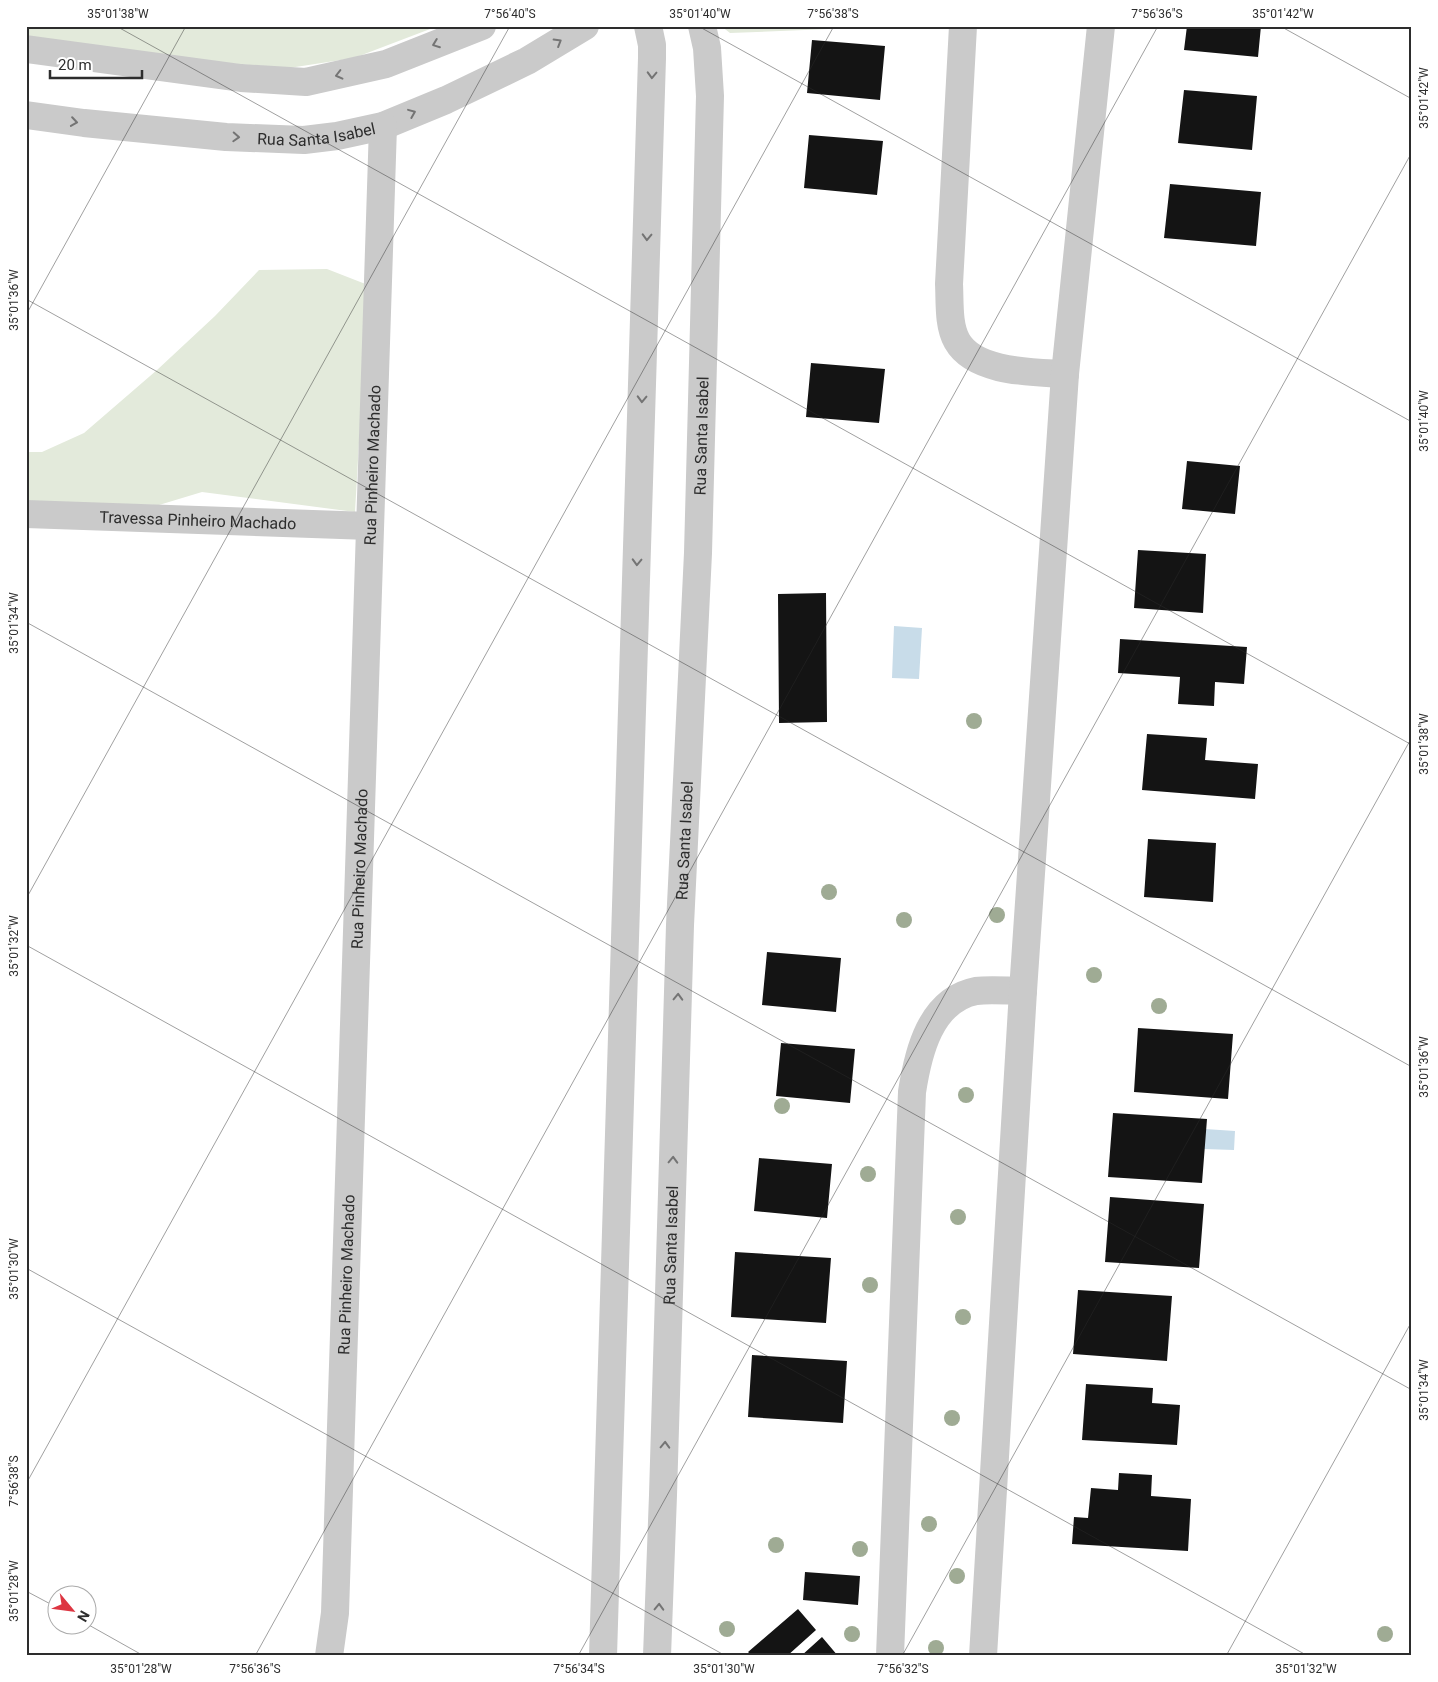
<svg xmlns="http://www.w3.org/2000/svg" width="1438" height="1682" viewBox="0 0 1438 1682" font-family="Roboto,sans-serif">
	<rect width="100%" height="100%" fill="#fff"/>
	<path fill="#e3eadb" d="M26,26H438L354,58L289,68L163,58L26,40Z
		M721,26H839L829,29L730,33Z
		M327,269L368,285L355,512L202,492L159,505L26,502V452H42L84,433L157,370L215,316L259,270Z"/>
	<path fill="#c8dce9" d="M894,626L922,628L919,679L892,678Z
		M1205,1129L1235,1131L1234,1150L1204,1149Z"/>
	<path fill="#141414" d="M1187,26H1261L1258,57L1184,50Z
		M812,40L885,46L880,100L807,93Z
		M1184,90L1257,96L1252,150L1178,143Z
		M809,135L883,141L877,195L804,188Z
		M1170,184L1261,192L1256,246L1164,238Z
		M811,363L885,369L879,423L806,417Z
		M1187,461L1240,466L1235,514L1182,509Z
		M1138,550L1206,554L1203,613L1134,608Z
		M826,593L827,722L779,723L778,594Z
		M1120,639L1247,647L1244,684L1215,682L1214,706L1178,704L1180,677L1118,673Z
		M1147,734L1207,738L1205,760L1258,764L1255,799L1142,790Z
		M1148,839L1216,843L1213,902L1144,897Z
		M767,952L841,958L836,1012L762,1005Z
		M1138,1028L1233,1034L1228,1099L1134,1092Z
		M781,1043L855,1049L850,1103L776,1096Z
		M1113,1113L1207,1119L1202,1183L1108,1177Z
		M759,1158L832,1164L827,1218L754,1211Z
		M1110,1197L1204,1204L1199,1268L1105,1262Z
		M735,1252L831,1258L826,1323L731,1317Z
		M1078,1290L1172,1296L1167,1361L1073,1354Z
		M752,1355L847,1361L843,1423L748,1417Z
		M1086,1384L1153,1388L1152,1403L1180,1405L1177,1445L1082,1440Z
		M1119,1473L1152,1475L1151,1496L1191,1499L1188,1551L1072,1544L1074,1517L1088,1518L1091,1488L1118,1490Z
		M805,1572L860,1576L858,1605L803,1600Z
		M798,1609L816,1630L787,1656H752L748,1652Z
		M822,1637L838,1656H801Z"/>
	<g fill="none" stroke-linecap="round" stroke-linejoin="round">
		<g stroke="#cacaca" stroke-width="28">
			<path d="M963,26L949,284C950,302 948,325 957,341C975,373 1034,372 1065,374"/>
			<path d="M26,49L241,78L306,82L386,64L482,26"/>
			<path id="s1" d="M26,115L84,123L226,137L304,140L337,136L383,126L446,100L527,61L585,26"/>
			<path id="s2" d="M26,514L370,526"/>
			<path id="s3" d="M329,1656L335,1613L383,126"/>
			<path d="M603,1656L652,58V45L648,26"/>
			<path id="s4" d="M657,1656L663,1495L680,925L698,553L710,96L707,48L702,26"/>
			<path d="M890,1656L912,1092C918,1053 930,1000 976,991C991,989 1008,991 1023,991"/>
			<path d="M983,1656L1023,991L1065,374L1101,26"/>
		</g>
	</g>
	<g fill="#9fab94">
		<circle cx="974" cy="721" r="8"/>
		<circle cx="829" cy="892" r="8"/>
		<circle cx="997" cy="915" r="8"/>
		<circle cx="904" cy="920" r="8"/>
		<circle cx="1094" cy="975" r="8"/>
		<circle cx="1159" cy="1006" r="8"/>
		<circle cx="966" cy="1095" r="8"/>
		<circle cx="782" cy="1106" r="8"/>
		<circle cx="868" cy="1174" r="8"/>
		<circle cx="958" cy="1217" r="8"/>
		<circle cx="870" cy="1285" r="8"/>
		<circle cx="963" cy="1317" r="8"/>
		<circle cx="952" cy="1418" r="8"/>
		<circle cx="929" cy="1524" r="8"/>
		<circle cx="776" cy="1545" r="8"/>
		<circle cx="860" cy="1549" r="8"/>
		<circle cx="957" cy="1576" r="8"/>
		<circle cx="727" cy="1629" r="8"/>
		<circle cx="852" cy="1634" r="8"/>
		<circle cx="1385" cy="1634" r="8"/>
		<circle cx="936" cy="1648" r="8"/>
	</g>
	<defs><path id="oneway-chevron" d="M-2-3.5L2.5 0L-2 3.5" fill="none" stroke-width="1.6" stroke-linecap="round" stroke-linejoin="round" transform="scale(1.25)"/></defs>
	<g stroke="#747474">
		<use href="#oneway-chevron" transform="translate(558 42) rotate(-31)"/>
		<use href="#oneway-chevron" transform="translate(436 44) rotate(159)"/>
		<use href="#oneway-chevron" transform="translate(339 75) rotate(166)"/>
		<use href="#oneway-chevron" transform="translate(652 75) rotate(92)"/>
		<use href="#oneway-chevron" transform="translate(412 113) rotate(-22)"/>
		<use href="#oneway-chevron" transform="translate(74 122) rotate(8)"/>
		<use href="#oneway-chevron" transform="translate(236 137) rotate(3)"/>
		<use href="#oneway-chevron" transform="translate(647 237) rotate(92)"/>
		<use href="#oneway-chevron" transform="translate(642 399) rotate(92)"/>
		<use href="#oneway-chevron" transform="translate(637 562) rotate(92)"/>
		<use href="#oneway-chevron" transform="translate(678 997) rotate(-88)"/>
		<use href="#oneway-chevron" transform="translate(673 1160) rotate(-88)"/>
		<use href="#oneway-chevron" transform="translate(665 1445) rotate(-88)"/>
		<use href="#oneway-chevron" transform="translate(659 1607) rotate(-88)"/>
	</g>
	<path fill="none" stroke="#2d2d2d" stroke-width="1" stroke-opacity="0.45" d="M116,26L1412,745M698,26L1412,422M1280,26L1412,99M26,299L1412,1067M26,315L186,26M26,622L1412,1390M26,899L510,26M26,945L1308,1656M26,1268L726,1656M26,1484L834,26M26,1591L58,1608M87,1624L144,1656M255,1656L1158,26M578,1656L1412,152M902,1656L1412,737M1226,1656L1412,1321"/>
	<g text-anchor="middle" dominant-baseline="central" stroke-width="5" stroke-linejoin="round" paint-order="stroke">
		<g font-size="16" fill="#2d2d2d" stroke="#fff">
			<text stroke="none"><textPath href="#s1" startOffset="292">Rua Santa Isabel</textPath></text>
			<text stroke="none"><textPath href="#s4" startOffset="1221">Rua Santa Isabel</textPath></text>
			<text stroke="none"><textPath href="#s3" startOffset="1192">Rua Pinheiro Machado</textPath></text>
			<text stroke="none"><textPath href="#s2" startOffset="172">Travessa Pinheiro Machado</textPath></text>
			<text stroke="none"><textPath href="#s4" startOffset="816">Rua Santa Isabel</textPath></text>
			<text stroke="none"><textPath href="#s3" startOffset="788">Rua Pinheiro Machado</textPath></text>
			<text stroke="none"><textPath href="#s4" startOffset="411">Rua Santa Isabel</textPath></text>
			<text stroke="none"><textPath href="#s3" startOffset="382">Rua Pinheiro Machado</textPath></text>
		</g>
	</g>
	<rect width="1438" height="1682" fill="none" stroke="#ffffff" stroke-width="55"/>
	<g transform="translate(72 1610) rotate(119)"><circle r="24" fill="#ffffff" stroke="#ababab"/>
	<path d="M0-4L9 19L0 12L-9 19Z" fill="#dd3642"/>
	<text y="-8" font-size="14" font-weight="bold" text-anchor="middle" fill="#2d2d2d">N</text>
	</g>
	<path d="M50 70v8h92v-8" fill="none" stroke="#2d2d2d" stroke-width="2.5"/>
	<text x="58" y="70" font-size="15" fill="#2d2d2d" stroke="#ffffff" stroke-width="4" paint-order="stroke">20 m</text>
	<rect x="28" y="28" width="1382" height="1626" fill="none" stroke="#2d2d2d" stroke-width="2"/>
	<g font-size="12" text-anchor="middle" fill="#2d2d2d">
		<text x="118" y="18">35°01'38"W</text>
		<text x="510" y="18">7°56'40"S</text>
		<text x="700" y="18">35°01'40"W</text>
		<text x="833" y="18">7°56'38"S</text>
		<text x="1157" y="18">7°56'36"S</text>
		<text x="1283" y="18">35°01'42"W</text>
		<text transform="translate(1424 98) rotate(-90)" y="4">35°01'42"W</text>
		<text transform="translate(14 300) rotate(-90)" y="4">35°01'36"W</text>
		<text transform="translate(1424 421) rotate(-90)" y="4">35°01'40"W</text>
		<text transform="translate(14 623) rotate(-90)" y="4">35°01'34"W</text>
		<text transform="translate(1424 744) rotate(-90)" y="4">35°01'38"W</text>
		<text transform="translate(14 946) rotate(-90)" y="4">35°01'32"W</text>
		<text transform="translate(1424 1067) rotate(-90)" y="4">35°01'36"W</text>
		<text transform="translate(14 1269) rotate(-90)" y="4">35°01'30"W</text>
		<text transform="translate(1424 1390) rotate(-90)" y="4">35°01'34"W</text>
		<text transform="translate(14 1481) rotate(-90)" y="4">7°56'38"S</text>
		<text transform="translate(14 1591) rotate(-90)" y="4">35°01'28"W</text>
		<text x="141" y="1673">35°01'28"W</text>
		<text x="255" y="1673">7°56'36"S</text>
		<text x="579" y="1673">7°56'34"S</text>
		<text x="724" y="1673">35°01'30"W</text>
		<text x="903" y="1673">7°56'32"S</text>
		<text x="1306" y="1673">35°01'32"W</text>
	</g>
</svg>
